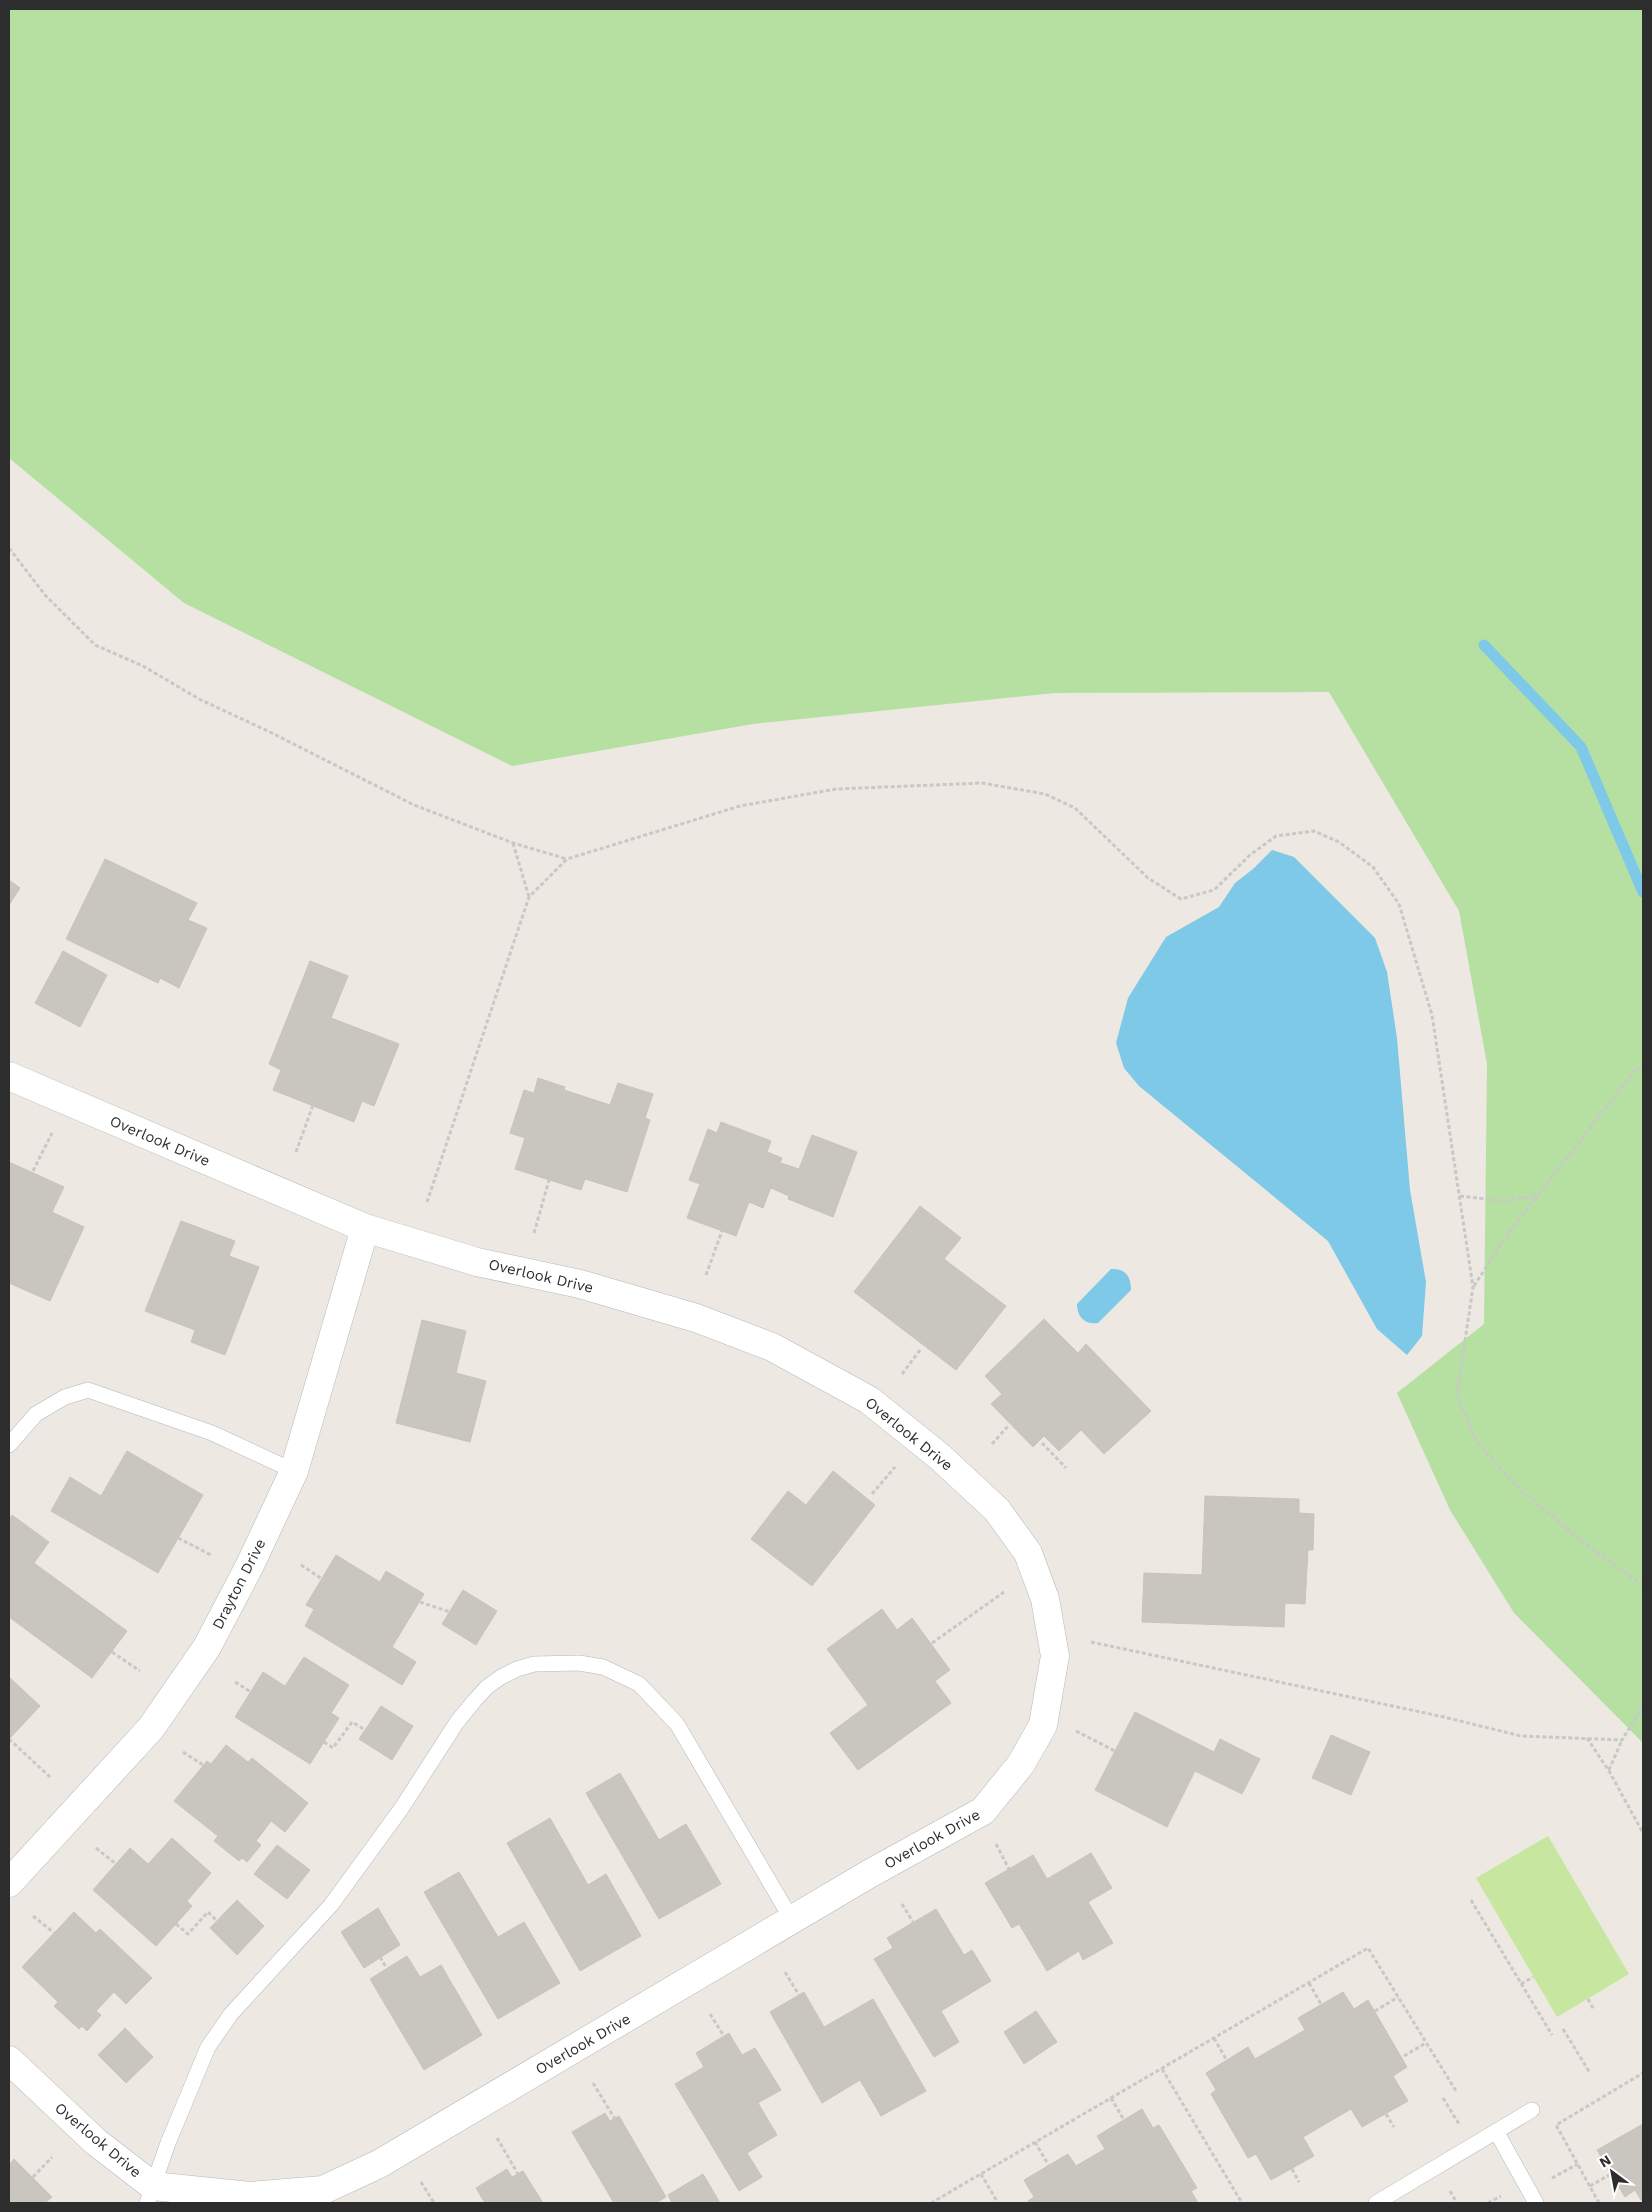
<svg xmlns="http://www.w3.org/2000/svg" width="1652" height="2212" viewBox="0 0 1652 2212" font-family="'Work Sans',sans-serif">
	<rect width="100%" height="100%" fill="#ede8e1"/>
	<path fill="#b6e0a2" d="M9,9H1643V1743L1514,1613L1450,1510L1397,1393L1484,1324L1487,1064L1459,911L1329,692L1055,693L753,724L512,766L184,603L9,458Z"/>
	<path fill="#c7e69f" d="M1548,1836L1629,1974L1557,2017L1476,1878Z"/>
	<path fill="#7dc9e7" d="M1272,850L1294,857L1375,938L1387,972L1397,1038L1410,1190L1426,1282L1422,1336L1407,1355L1377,1329L1328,1241L1139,1086L1124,1068L1116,1043L1128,998L1166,937L1219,907L1235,883L1253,869Z
		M1111,1269C1125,1268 1131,1276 1131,1290L1098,1323C1085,1325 1077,1317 1077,1304Z"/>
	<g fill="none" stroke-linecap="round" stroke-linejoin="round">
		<path stroke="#7dc9e7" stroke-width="11" d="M1484,645L1581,747L1643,892"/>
	</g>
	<path fill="#c9c6bf" stroke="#c9c4ba" d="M105,859L197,903L188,920L207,928L179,988L160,978L158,983L66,939Z
		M9,880L20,888L9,905Z
		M63,951L107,975L80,1027L35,1003Z
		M310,961L348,976L331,1018L399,1044L374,1106L362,1101L354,1122L273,1090L281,1070L269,1064Z
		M538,1078L565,1087L564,1090L610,1105L618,1083L653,1094L645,1118L650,1120L627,1192L585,1179L581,1190L515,1169L525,1138L510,1133L524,1090L534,1093Z
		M721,1122L771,1141L767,1152L782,1158L763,1208L749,1202L736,1236L687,1218L700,1184L689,1180L708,1129L717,1133Z
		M812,1135L857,1152L833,1217L788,1199L789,1196L771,1188L781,1163L799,1169Z
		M9,1162L64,1187L52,1212L84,1227L50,1301L9,1283Z
		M920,1206L961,1238L944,1259L1006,1306L956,1370L854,1292Z
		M181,1221L235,1241L229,1256L259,1267L225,1355L191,1342L195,1330L145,1311Z
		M1044,1319L1078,1353L1086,1344L1151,1411L1104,1454L1081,1430L1059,1451L1044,1436L1033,1447L991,1404L1002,1394L985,1376Z
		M422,1320L466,1331L456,1373L486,1381L470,1442L396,1423Z
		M127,1451L203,1495L158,1573L51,1511L70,1477L101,1496Z
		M833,1471L875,1505L812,1586L751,1539L788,1491L806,1505Z
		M1205,1496L1299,1499V1513L1314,1514L1313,1550H1308L1305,1604L1285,1603L1284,1627L1142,1622L1144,1573L1202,1575Z
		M12,1515L49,1542L34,1563L127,1631L92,1678L9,1617V1520Z
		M336,1555L380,1582L386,1571L424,1594L392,1647L416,1662L402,1685L305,1626L314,1609L306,1605Z
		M463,1590L497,1611L476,1645L442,1624Z
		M882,1609L897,1630L912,1618L950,1670L935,1681L951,1703L858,1770L830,1733L868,1705L827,1649Z
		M304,1657L349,1685L331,1713L339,1718L310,1764L235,1717L263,1672L285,1686Z
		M9,1677L40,1706L9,1739Z
		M381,1706L413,1726L392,1760L359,1739Z
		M1135,1712L1214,1752L1220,1739L1260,1759L1242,1794L1195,1771L1167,1827L1095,1790Z
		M1331,1735L1370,1752L1351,1795L1312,1778Z
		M226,1745L248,1762L252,1758L308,1803L285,1832L271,1821L256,1841L261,1845L247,1862L242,1858L239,1861L214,1841L218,1836L174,1801L207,1761L211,1764Z
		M620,1773L659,1840L686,1824L721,1884L659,1919L586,1793Z
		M550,1818L588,1885L606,1874L641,1936L580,1971L507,1843Z
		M172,1838L211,1873L187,1901L192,1906L156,1946L93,1890L130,1848L148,1864Z
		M277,1845L310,1870L287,1899L254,1874Z
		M1091,1853L1112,1888L1088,1902L1113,1943L1083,1960L1079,1951L1047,1971L1019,1924L1012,1928L985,1883L1033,1855L1047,1879Z
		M459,1872L498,1937L524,1922L560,1983L498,2019L424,1892Z
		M237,1900L264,1926L237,1955L210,1928Z
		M378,1908L400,1945L364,1968L341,1932Z
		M936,1909L964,1955L972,1950L991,1981L941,2011L959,2042L934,2057L874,1959L893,1948L887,1938Z
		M74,1912L96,1933L100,1929L152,1978L126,2004L114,1992L96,2011L101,2015L87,2031L82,2026L79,2029L54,2006L58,2002L22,1967Z
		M407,1956L420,1977L441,1965L482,2035L424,2070L370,1979Z
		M804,1992L824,2027L873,1999L926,2091L881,2116L860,2080L822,2103L770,2012Z
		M1343,1992L1354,2009L1368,2000L1407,2067L1393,2076L1408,2101L1362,2127L1351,2109L1303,2137L1314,2156L1271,2180L1256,2154L1248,2158L1211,2094L1216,2090L1206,2073L1248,2047L1255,2059L1305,2030L1298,2018Z
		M1036,2011L1057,2042L1024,2064L1004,2032Z
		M125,2028L153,2057L126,2083L98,2055Z
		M729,2033L742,2055L755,2048L781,2090L758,2103L777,2135L747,2153L762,2177L739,2191L675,2084L704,2067L696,2053Z
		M1142,2109L1153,2128L1159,2125L1197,2188L1191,2191L1198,2203H1029L1028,2201L1034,2197L1024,2180L1068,2154L1076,2166L1105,2149L1097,2136Z
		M605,2113L610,2121L619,2116L666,2197L656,2203H614L572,2132Z
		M1643,2124V2203L1635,2190L1625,2197L1597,2150Z
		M14,2159L52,2197L45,2203H9V2165Z
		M507,2169L512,2177L523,2171L543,2203H485L476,2188Z
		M703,2174L720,2203H672L668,2195Z"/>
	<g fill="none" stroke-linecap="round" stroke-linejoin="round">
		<defs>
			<path id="service" d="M9,1445L36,1414L65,1397L88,1390L212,1433L294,1471
				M1496,2131L1536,2203
				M147,2203L168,2143L208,2047L231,2014L331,1905L401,1809L457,1722L475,1700L487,1687L501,1677L517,1669L534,1664L579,1663L603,1667L639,1684L677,1724L792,1920
				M1376,2203L1532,2110"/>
			<path id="minor" d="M9,1076L365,1228L477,1262L580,1284L696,1318L772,1347L869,1400L940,1457L997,1510L1028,1553L1045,1599L1055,1656L1043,1725L1021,1764L983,1811L869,1874L379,2164L323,2190L250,2196L153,2186L96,2142L9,2060
				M9,1883L151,1728L207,1647L250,1565L294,1471L365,1228"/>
		</defs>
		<use href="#service" stroke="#b4b7bf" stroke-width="16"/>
		<use href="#minor" stroke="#b4b7bf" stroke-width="29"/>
		<path stroke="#c8c8c8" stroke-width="3" stroke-dasharray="4 2.5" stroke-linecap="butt" d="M9,548L45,595L95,645L143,666L199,699L270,732L414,805L513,843L567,859
			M513,843L529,897
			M296,1152L313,1105
			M33,1171L52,1133
			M1460,1196L1504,1201L1538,1195
			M427,1202L529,897L567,859L740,806L836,789L982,783L1045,794L1075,808L1148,878L1181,899L1214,890L1250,855L1276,836L1314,831L1339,842L1373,867L1399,904L1432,1015L1473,1287L1457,1395L1475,1439L1515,1485L1584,1543L1643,1585
			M534,1233L549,1180
			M706,1275L722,1231
			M1474,1286L1505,1238L1636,1069L1643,1067
			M902,1374L920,1350
			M1042,1443L1066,1468
			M992,1444L1009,1425
			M872,1494L895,1467
			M178,1538L211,1555
			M301,1565L322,1579
			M420,1602L450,1612
			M1091,1642L1444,1717L1521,1736L1622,1740L1643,1706
			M932,1643L1004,1592
			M112,1652L140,1671
			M235,1682L251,1692
			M1076,1731L1115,1751
			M1587,1738L1609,1771L1643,1833
			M9,1739L50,1777
			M324,1742L333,1748L352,1722L365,1730
			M183,1752L203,1765
			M1609,1770L1622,1740
			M996,1844L1009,1869
			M96,1848L116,1864
			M1471,1900L1552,2035
			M902,1904L913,1922
			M33,1916L54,1933
			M176,1924L188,1934L208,1912L217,1921
			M380,1957L387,1969
			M785,1972L799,1995
			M1309,1983L1321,2004
			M1521,1984L1533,1977
			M1588,1999L1594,2010
			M1375,2011L1398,1997
			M710,2014L724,2036
			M1563,2029L1590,2073
			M1214,2038L1227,2061
			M1404,2056L1426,2043
			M1162,2069L1242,2203
			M593,2083L615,2119
			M1111,2098L1124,2120
			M1443,2098L1459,2124
			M1386,2114L1394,2127
			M497,2138L518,2174
			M1035,2142L1049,2166
			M1292,2169L1299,2182
			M981,2174L998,2203
			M33,2177L52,2157
			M1552,2178L1578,2164
			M421,2182L434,2203
			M1590,2186L1611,2174
			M1450,2191L1457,2203
			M931,2203L1368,1948L1456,2091
			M1488,2203L1501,2196
			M1599,2203L1556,2125L1643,2073"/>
		<use href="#service" stroke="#fff" stroke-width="15"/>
		<use href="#minor" stroke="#fff" stroke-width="28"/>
	</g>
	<g text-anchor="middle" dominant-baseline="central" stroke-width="4.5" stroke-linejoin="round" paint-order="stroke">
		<g font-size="15" fill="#2d2d2d" stroke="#fff">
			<text transform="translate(160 1141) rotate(23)">Overlook Drive</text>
			<text transform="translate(541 1276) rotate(13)">Overlook Drive</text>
			<text transform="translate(909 1434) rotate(39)">Overlook Drive</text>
			<text transform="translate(239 1584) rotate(-63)">Drayton Drive</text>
			<text transform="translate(932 1839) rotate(-29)">Overlook Drive</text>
			<text transform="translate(583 2044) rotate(-30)">Overlook Drive</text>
			<text transform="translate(98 2140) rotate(40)">Overlook Drive</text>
		</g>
	</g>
	<rect width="1652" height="2212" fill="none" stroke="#2d2d2d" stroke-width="20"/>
	<g transform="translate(1612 2172) rotate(328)" stroke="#ffffff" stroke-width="4" paint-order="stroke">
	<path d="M0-4L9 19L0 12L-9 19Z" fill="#2d2d2d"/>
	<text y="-8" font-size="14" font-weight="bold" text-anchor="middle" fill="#2d2d2d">N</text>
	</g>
</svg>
